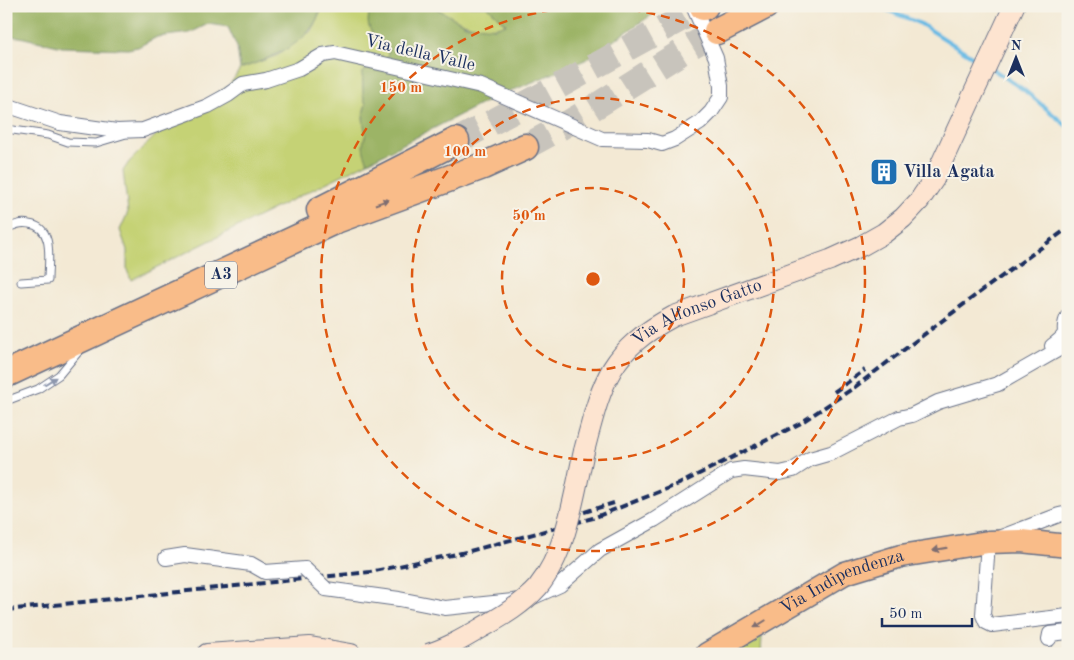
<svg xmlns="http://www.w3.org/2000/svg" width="1074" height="660" viewBox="0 0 1074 660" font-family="'Old Standard TT',serif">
	<rect width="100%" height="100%" fill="#f7f3e8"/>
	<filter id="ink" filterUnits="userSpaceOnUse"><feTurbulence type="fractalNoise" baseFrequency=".02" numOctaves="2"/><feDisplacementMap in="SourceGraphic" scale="10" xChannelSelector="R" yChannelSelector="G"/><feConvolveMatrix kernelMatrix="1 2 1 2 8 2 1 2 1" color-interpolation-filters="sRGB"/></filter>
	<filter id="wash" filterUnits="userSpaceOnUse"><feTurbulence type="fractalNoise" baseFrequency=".0096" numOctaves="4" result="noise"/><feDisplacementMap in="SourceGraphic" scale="20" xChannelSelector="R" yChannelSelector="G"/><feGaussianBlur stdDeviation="1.12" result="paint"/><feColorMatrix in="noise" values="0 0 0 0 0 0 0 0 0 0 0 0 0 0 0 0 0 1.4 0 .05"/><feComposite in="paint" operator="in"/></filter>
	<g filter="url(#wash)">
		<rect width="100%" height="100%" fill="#f3e9d4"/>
		<path fill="#c5d274" stroke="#708069" d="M321,6H372C363,27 374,36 389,48L387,58L362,74C364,86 361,93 366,104C360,119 365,121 366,135C366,147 362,150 368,162L131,280L127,270V250L120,230L128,212L123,171L129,162L166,125L229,86L240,69L278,55L311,31L320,13Z
			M432,6H487L506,25C475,33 458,21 432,6Z
			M762,636L761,654H729Z"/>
		<path fill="#9cb466" stroke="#5c7262" d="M6,6H321C314,44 271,57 240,69L237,47L228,27L208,24L190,33L157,37L138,47L128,49L62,47L20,37L6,36Z
			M372,6H432L466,25L495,28L506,24L487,6H665L585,60L485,102L368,162C363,152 361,145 366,134C363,123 362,115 366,104C361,93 364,86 362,74L368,66L387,58L389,48C373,36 362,28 372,6Z"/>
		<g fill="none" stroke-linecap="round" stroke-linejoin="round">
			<path stroke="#68bae4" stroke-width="4" d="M877,6L921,24L981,62
				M991,68L1024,90L1068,127"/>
		</g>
	</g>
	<g filter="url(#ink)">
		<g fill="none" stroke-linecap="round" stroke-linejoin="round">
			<path stroke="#c8c4bc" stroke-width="26" stroke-dasharray="26 13" stroke-linecap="butt" d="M456,141C540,98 620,51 703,7
				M525,147C591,113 652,68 717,31"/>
			<defs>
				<path id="lane" d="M6,129L48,135L68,142L96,143L123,135
					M6,229C14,225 21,222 29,224C55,227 48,260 48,280L21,282
					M6,401L38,389L59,375L80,350"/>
				<path id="street" d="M6,105L60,123L117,131L143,130L208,106L228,95L243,84L266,80L299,69L323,55L335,53L481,86L602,139L648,140L662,144L675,139L700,123L711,112L721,97V86L716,58L693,6
					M1052,346C1074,330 1059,333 1068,316
					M1068,513L1059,515L988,542L983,615L986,622L992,625L1068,616
					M166,558L185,555L251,564L265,572L305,569
					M326,589L399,599L445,608L513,601L531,598L560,585L600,550L654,520L731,471L744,469L780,473L793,470L810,459L831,453L899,418L912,415L938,402L998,384L1068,344
					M1049,639L1050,634L1068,632"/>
				<g id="secondary">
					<path id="s1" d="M584,451C602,383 608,351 674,316L830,260L861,246L884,233L903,218L919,201L934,179L1014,6"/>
					<path d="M207,654L310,647L351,654"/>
				</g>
				<g id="primary">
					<path id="s2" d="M707,654L845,573L901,556L988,542L1021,541L1068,546"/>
				</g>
				<path id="highway" d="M703,7L705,6
					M717,31L765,6
					M320,210L456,141
					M6,374L336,220L483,166L525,147"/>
			</defs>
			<use href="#lane" stroke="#677087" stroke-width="9"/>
			<use href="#street" stroke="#677087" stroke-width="16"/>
			<use href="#secondary" stroke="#677087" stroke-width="22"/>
			<use href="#primary" stroke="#677087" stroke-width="25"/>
			<use href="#highway" stroke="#677087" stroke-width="29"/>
			<use href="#lane" stroke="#fff" stroke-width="7"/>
			<use href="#street" stroke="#fff" stroke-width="14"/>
			<use href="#secondary" stroke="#fde4d0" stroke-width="20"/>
			<use href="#primary" stroke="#f9bc89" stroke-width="22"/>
			<use href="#highway" stroke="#f9bc89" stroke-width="26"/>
			<path stroke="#1b2f5e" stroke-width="4" stroke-dasharray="8 4" stroke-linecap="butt" d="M834,392L865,370
				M561,519L614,503
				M6,610L370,572L466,552L593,518L679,484L799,424L855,387L976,295L1068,228"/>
			<defs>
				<path id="street-bridge" d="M305,569L326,589"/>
				<path id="secondary-bridge" d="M428,654C448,648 466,637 483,627C503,616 523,604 538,587C567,551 574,495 584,451"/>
			</defs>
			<use href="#street-bridge" stroke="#677087" stroke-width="16" stroke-linecap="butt"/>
			<use href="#secondary-bridge" stroke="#677087" stroke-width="22" stroke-linecap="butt"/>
			<use href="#street-bridge" stroke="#fff" stroke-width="14"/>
			<use href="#secondary-bridge" stroke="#fde4d0" stroke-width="20"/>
		</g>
		<defs><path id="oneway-solid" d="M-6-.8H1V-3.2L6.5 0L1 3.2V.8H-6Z" transform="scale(1.25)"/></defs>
		<g fill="#7f6e71">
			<use href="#oneway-solid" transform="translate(382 202) rotate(-19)"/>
			<use href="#oneway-solid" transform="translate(940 549) rotate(170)"/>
			<use href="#oneway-solid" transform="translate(760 624) rotate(148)"/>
		</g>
		<use fill="#8d97ae" href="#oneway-solid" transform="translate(50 381) rotate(-32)"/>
	</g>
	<g fill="none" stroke="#de5710" stroke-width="2.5" stroke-dasharray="9 6">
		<circle cx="593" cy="279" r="91"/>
		<circle cx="593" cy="279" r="181"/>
		<circle cx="593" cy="279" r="272"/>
	</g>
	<defs>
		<symbol id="building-square" viewBox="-11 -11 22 22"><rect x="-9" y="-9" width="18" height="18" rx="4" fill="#1f6fb2" stroke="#f7f3e8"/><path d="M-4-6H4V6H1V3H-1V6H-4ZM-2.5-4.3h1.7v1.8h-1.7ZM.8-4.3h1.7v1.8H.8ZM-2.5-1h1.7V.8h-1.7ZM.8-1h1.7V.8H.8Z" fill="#fff"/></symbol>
	</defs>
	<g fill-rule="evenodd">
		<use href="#building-square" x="868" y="156" width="32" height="32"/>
	</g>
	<g text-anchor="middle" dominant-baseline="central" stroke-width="4" stroke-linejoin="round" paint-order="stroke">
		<rect fill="#f7f3e8" stroke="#5d6a87" stroke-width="1" x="205" y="261.5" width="32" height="27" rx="4"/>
		<g font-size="16" font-weight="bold" fill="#1b2f5e">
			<text x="221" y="275">A3</text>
		</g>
		<g font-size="18" fill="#1b2f5e" stroke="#f7f3e8">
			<text transform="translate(420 53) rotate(13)">Via della Valle</text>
			<text stroke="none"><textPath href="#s1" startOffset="192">Via Alfonso Gatto</textPath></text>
			<text stroke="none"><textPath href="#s2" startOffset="154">Via Indipendenza</textPath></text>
		</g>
		<g font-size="18" font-weight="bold" fill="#1b2f5e" stroke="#f7f3e8" text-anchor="start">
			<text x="903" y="172">Villa Agata</text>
		</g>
	</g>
	<circle cx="593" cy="279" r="8" fill="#de5710" stroke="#f7f3e8" stroke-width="2.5"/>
	<g font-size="15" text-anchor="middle" font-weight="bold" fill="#de5710" stroke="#f7f3e8" stroke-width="4" stroke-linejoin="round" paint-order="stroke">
		<text x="401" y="92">150 m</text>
		<text x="465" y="156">100 m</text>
		<text x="529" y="220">50 m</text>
	</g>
	<rect width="1074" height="660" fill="none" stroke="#f7f3e8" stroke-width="25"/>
	<g transform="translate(1016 58)" stroke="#f7f3e8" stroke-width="4" paint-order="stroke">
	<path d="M0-4L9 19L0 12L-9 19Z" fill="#1b2f5e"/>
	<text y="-8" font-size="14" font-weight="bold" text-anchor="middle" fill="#1b2f5e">N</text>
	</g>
	<path d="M882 618v8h90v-8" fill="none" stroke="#1b2f5e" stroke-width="2.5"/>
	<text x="889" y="618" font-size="15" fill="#1b2f5e" stroke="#f7f3e8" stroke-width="4" paint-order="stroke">50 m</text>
</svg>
